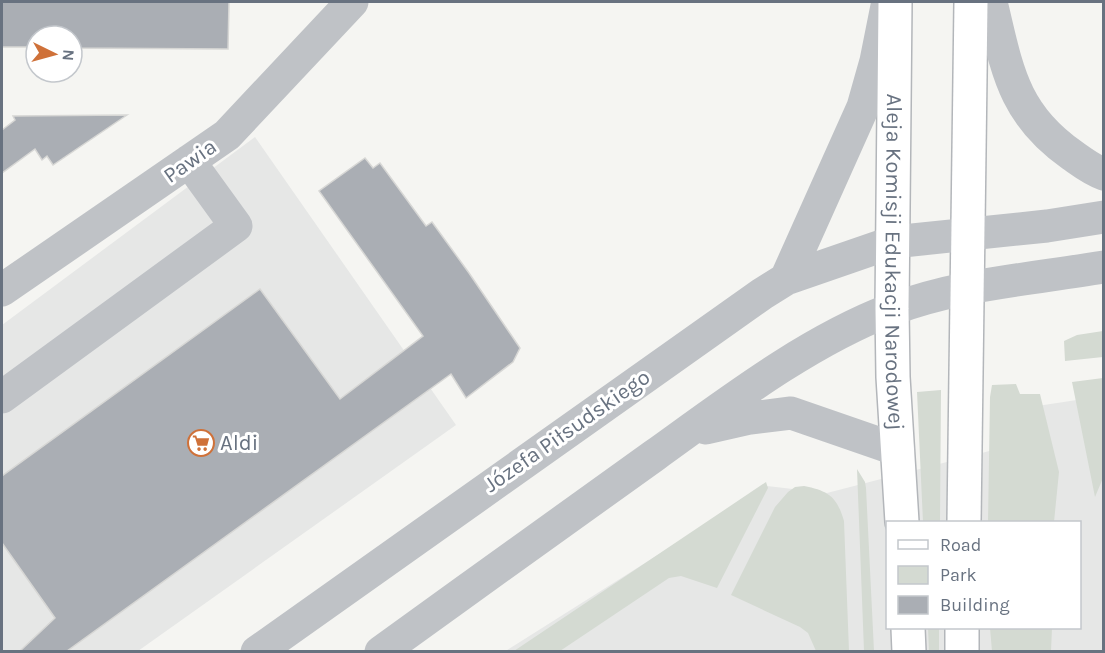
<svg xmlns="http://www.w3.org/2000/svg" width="1105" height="653" viewBox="0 0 1105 653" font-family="Karla,sans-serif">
	<rect width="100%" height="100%" fill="#f5f5f2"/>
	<path fill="#e6e7e6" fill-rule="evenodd" d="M255,137L456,425L138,651H2V325Z
		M1103,396V651L504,652L767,486L827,493L1001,448L1004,411ZM888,522H1080V628H888Z"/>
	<path fill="#d4dad2" d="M1103,331V357L1065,361L1064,341L1077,335Z
		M1103,378V478L1095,497L1072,382Z
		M1016,384L1020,394H1040L1059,472L1054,522H988L990,397L992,385Z
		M941,390L940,522H923L917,392Z
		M857,469L865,482L866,488L874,651H864Z
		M766,482L768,488L717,588L681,576L669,578L560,651H514Z
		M804,486C829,491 837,497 844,521L849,651H816L808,633L800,627L731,595L775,507L788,492L795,487Z
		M928,628H939V651H929Z
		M990,628H1052L1051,651H992Z"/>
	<path fill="#aaaeb4" stroke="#d7d7d5" stroke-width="1.5" d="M2,2H229L228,49L72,48V36H36V47H2Z
		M127,115L53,165L47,156L42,160L35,149L2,173V130L15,120L13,116Z
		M365,158L373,168L380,163L426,226L432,222L469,273L520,348L513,362L466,398L451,374L67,651H20L55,618L2,543V476L260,289L340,399L423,336L319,191Z"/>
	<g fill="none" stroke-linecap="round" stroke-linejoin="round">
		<defs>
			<g id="major">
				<path id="s1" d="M895,2L892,309L893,377L902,522"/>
				<path d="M964,522L971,2"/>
				<path d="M908,628L909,652"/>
				<path d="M962,652V628"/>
			</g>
		</defs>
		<use href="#major" stroke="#b3b6ba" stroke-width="36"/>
		<path stroke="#bfc2c6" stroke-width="33" d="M991,2C1007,68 1012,113 1072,155C1082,162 1092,170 1104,174
			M786,279L863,107L876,61L887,6
			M2,290L227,135L352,2
			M2,397L236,226L189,161
			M706,428L750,418L791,413L898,450
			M257,652L762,294L786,279L893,242L1047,226L1104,217
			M381,652C472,586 563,521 655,455C726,404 808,341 890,310C958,284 1032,279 1104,267"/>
		<use href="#major" stroke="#fff" stroke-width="33"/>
	</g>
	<defs>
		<symbol id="supermarket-ring" viewBox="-11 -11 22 22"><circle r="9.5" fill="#fff" stroke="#cf7139" stroke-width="1.5"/><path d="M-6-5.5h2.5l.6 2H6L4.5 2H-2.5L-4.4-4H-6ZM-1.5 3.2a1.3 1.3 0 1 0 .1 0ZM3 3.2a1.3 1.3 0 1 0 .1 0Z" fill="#cf7139"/></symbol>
	</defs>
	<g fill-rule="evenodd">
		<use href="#supermarket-ring" x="186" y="428" width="30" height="30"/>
	</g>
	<g text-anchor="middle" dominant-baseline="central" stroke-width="6" stroke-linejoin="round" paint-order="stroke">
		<g font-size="22" fill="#687280" stroke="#fff">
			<text transform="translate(190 161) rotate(-35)">Pawia</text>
			<text stroke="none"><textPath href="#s1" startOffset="260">Aleja Komisji Edukacji Narodowej</textPath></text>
			<text transform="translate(567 431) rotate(-35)">Józefa Piłsudskiego</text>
		</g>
		<g font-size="22" fill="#687280" stroke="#fff" text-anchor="start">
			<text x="220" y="443">Aldi</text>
		</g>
	</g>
	<rect width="1105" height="653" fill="none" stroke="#687280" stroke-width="6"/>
	<rect x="886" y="521" width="195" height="108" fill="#ffffff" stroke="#c3c7cc" stroke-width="1.5"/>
	<rect x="898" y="540" width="30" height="9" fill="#ffffff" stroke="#c3c7cc" stroke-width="1.5"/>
	<text x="940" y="551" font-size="18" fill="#687280">Road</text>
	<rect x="898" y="566" width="30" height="18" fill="#d4dad2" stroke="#c3c7cc" stroke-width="1.5"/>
	<text x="940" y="581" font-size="18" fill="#687280">Park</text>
	<rect x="898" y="596" width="30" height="18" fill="#aaaeb4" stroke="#c3c7cc" stroke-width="1.5"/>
	<text x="940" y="611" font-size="18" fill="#687280">Building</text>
	<g transform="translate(54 54) rotate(95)"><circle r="28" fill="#ffffff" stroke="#c3c7cc" stroke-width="1.5"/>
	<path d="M0-4.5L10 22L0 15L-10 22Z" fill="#cf7139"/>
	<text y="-9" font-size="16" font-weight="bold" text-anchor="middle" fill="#687280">N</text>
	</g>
</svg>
